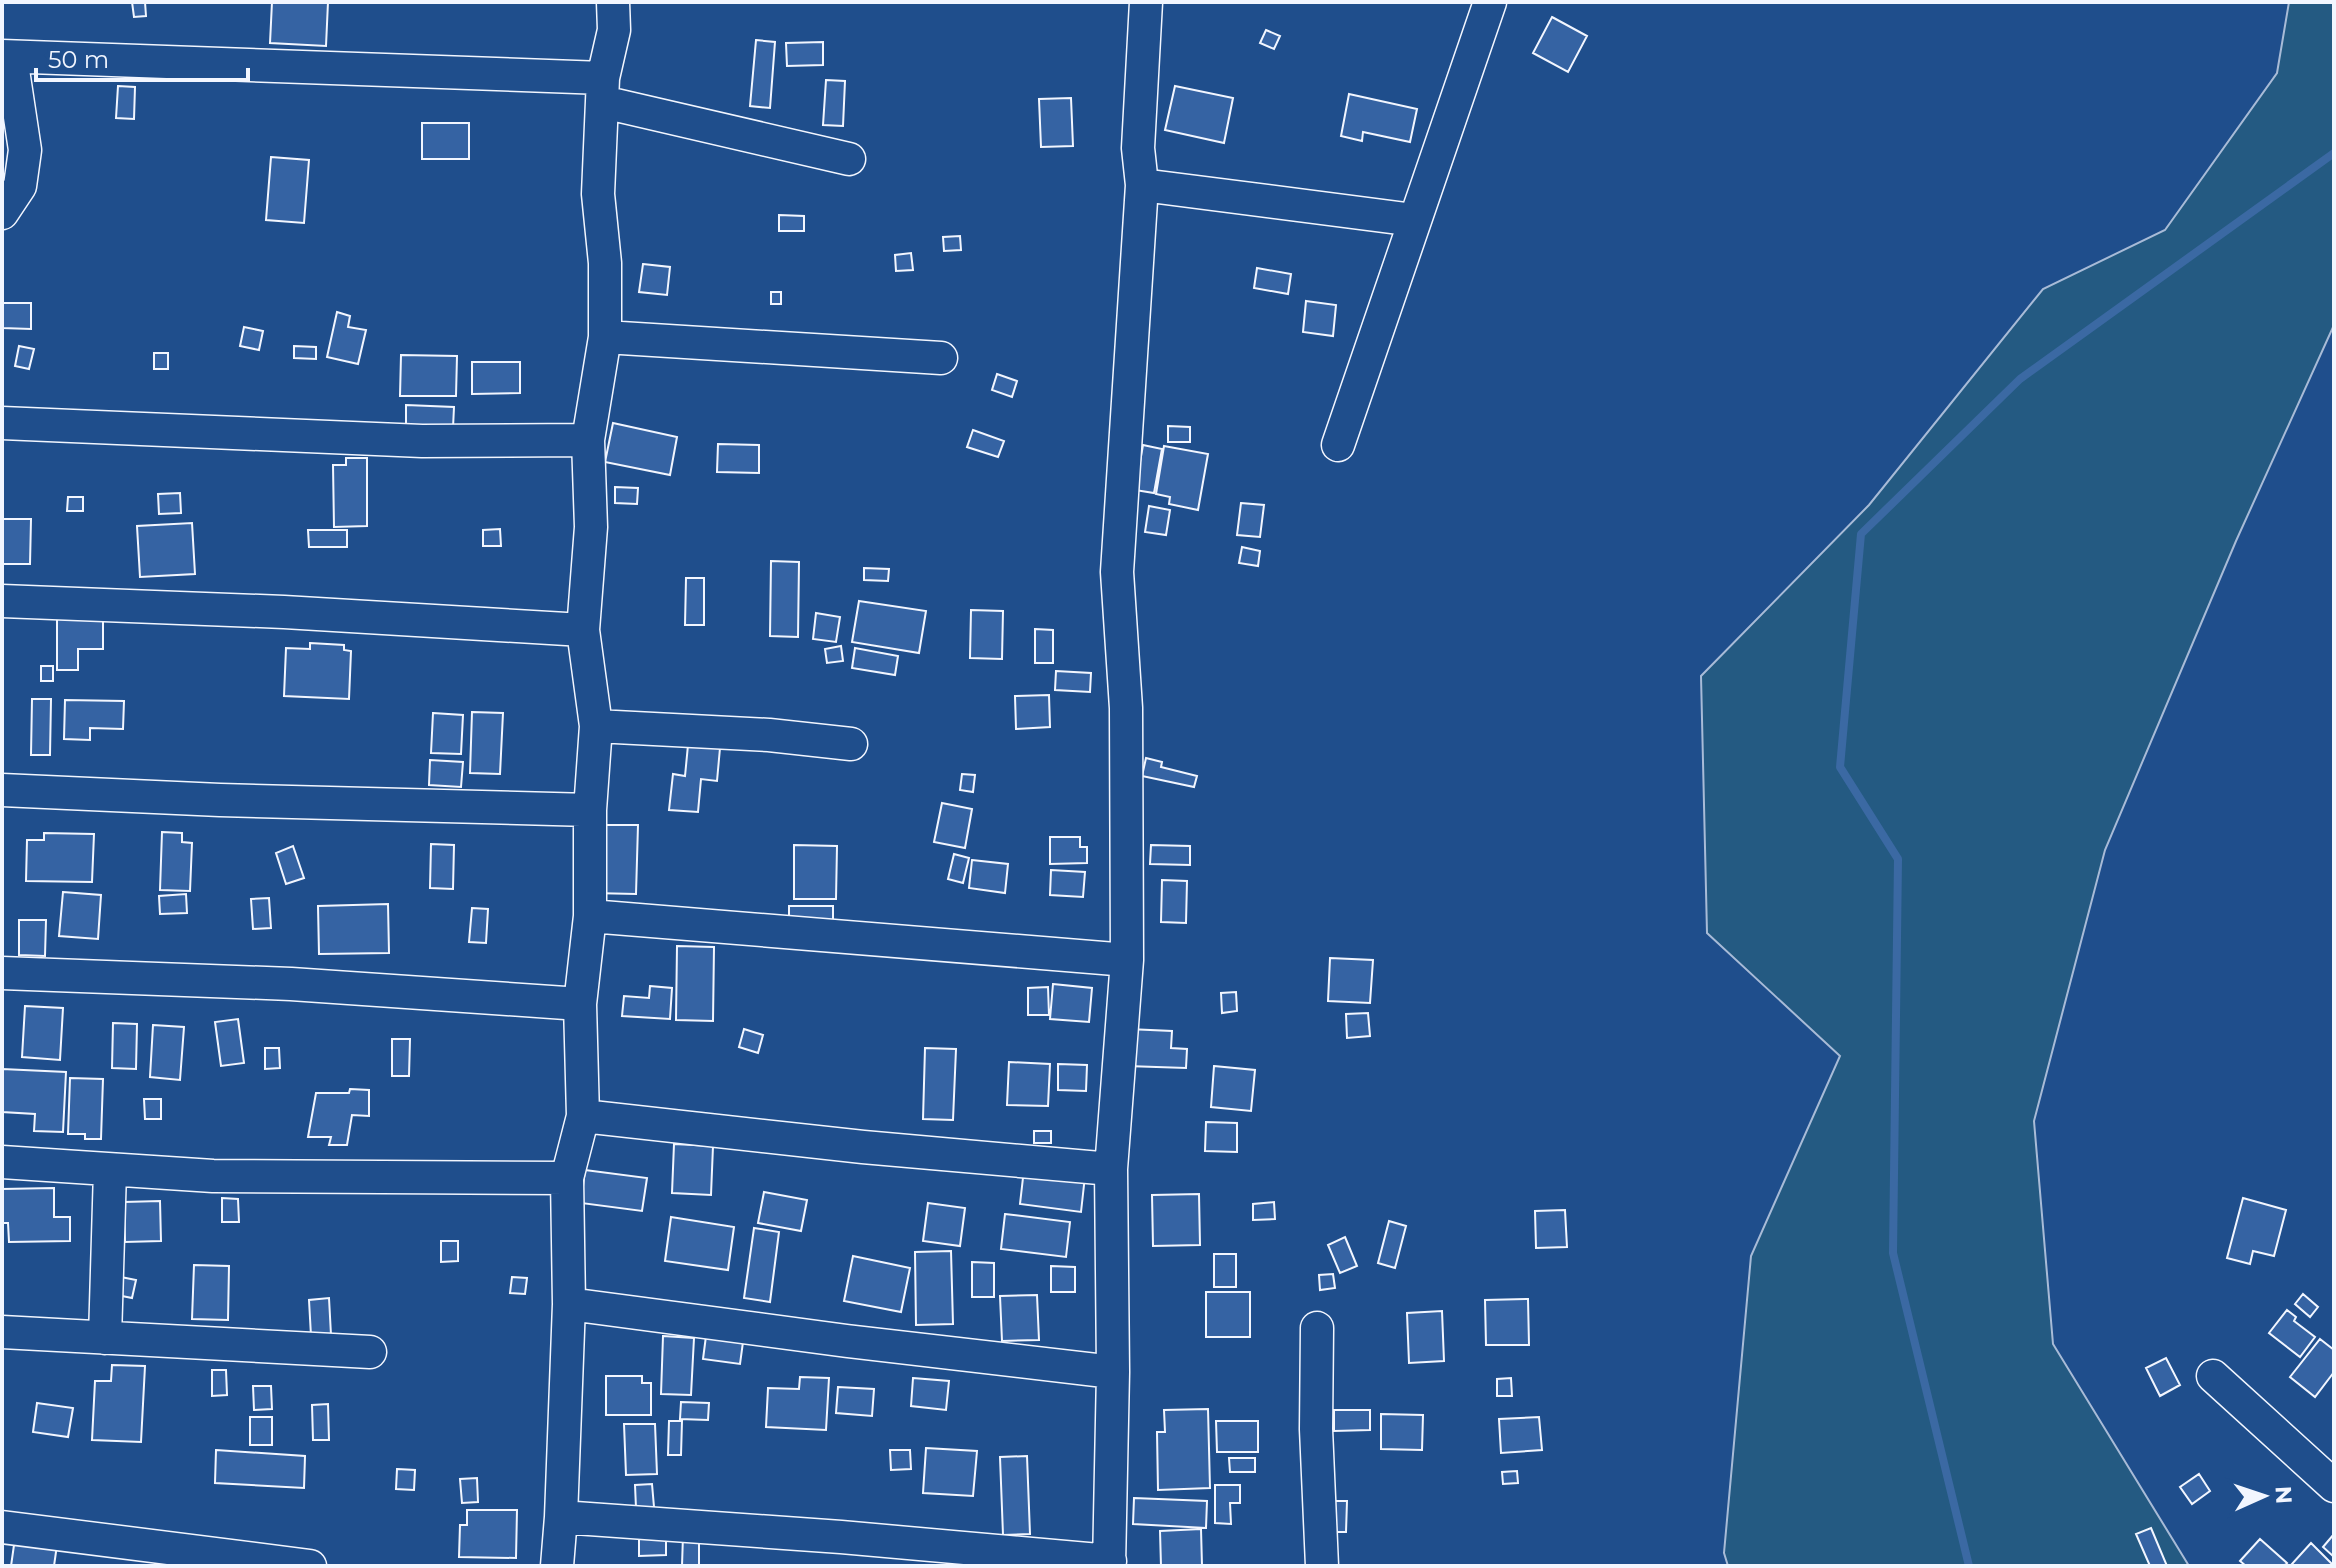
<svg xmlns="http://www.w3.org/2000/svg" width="2336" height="1568" viewBox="0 0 2336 1568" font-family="Montserrat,sans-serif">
	<rect width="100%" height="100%" fill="#1f4e8c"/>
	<path fill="#245a82" stroke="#a8bbd7" stroke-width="2" d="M2289,2H2334V325L2236,541L2105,850L2034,1121L2053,1344L2189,1566H1728L1724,1553L1751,1256L1840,1056L1707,933L1701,676L1869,505L2043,289L2165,230L2277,73Z"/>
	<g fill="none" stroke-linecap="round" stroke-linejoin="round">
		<path stroke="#3b69a3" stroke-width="8" d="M1969,1566L1893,1253L1898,859L1840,767L1861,534L2020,379L2334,153"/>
	</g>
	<path fill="#3563a3" stroke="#f2f6ff" stroke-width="2" d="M132,2H145L146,16L134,17Z
		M272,2H328L326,46L270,43Z
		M1552,17L1587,36L1568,72L1533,53Z
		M1266,30L1280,36L1274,49L1260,43Z
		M756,40L775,42L770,108L750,106Z
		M823,42V65L787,66L786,43Z
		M826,80L845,81L843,126L823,125Z
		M118,86L135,87L134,119L116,118Z
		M1175,86L1233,98L1224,143L1165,130Z
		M1349,94L1417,109L1410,142L1363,132L1362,141L1341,136Z
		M1071,98L1073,146L1041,147L1039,99Z
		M422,123H469V159H422Z
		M271,157L309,160L304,223L266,220Z
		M779,215L804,216V231H779Z
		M960,236L961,250L944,251L943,237Z
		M911,253L913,270L896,271L895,255Z
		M643,264L670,267L667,295L639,292Z
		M1257,268L1291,274L1288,294L1254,288Z
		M771,292H781V304H771Z
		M1306,301L1336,305L1333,336L1303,332Z
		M2,303H31V329L2,328Z
		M337,312L350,316L348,327L366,330L358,364L327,357Z
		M244,327L263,331L259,350L240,346Z
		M19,346L34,349L29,369L15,366Z
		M294,346L316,347V359L294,358Z
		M154,353H168V369H154Z
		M401,355L457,356L456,396H400Z
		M472,362H520V393L472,394Z
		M997,374L1017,381L1012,397L992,390Z
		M406,405L454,407L453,428L406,425Z
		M613,423L677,437L670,475L605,462Z
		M1168,426L1190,427V442H1168Z
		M973,430L1004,441L998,457L967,447Z
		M718,444L759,445V473L717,472Z
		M1143,445L1162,449L1154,493L1135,490Z
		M1164,446L1208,454L1198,510L1169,504L1170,497L1156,494Z
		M346,458H367V526L334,527L333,465H346Z
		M615,487L638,488L637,504L615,503Z
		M180,493L181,513L159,514L158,494Z
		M68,497H83V511H67Z
		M1241,503L1264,505L1260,537L1237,535Z
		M1149,506L1170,510L1166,535L1145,532Z
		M2,519H31L30,564H2Z
		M192,523L195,574L140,577L137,526Z
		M500,529L501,546H483V530Z
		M308,530H347V547H309Z
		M1242,547L1260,551L1258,566L1239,563Z
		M771,561L799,562L798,637L770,636Z
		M864,568L889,569L888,581L864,580Z
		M686,578H704V625H685Z
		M859,601L926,611L919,653L852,642Z
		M971,610L1003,611L1002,659L970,658Z
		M816,613L840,617L836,642L813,639Z
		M57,615H103V649H78V670H57Z
		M1035,629L1053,630V663H1035Z
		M310,643L344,645V650L351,651L349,699L284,696L286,648L310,649Z
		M841,646L843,661L827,663L825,649Z
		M855,648L898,656L895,675L852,668Z
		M41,666H53V681H41Z
		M1056,671L1091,673L1090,692L1055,690Z
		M1049,695L1050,727L1016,729L1015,696Z
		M32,699H51L50,755H31Z
		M65,700L124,701L123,729L90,728V740L64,739Z
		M472,712L503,713L500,774L470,773Z
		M433,713L463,715L461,754L431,753Z
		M688,745L720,748L717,781L701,779L698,812L669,810L673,774L685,776Z
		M1146,758L1162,762L1161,767L1197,776L1194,787L1142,776Z
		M430,760L463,762L461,787L429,785Z
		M962,774L975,775L973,792L960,790Z
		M942,803L972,809L965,848L934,842Z
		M593,825H638L636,894L592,893Z
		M162,832L182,833V842L192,843L190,891L160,890Z
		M44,833L94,834L92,882L26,881L27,840H44Z
		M1050,837H1080V847H1087V863L1050,864Z
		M431,844L454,845L453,889L430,888Z
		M794,845L837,846L836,899H794Z
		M1151,845L1190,846V865L1150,864Z
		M293,846L304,878L286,884L276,853Z
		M954,854L969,858L963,883L948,879Z
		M972,860L1008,864L1005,893L969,888Z
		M1051,870L1085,872L1083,897L1050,895Z
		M1162,880L1187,881L1186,923L1161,922Z
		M63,892L101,895L98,939L59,936Z
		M186,894L187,913L160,914L159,896Z
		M269,898L271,928L253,929L251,899Z
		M388,904L389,953L319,954L318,906Z
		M789,906H833V933L789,932Z
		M472,908L488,909L486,943L469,942Z
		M19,920H46L45,956L19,955Z
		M677,946L714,947L713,1021L676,1020Z
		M1330,958L1373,960L1370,1003L1328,1001Z
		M1053,984L1092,988L1089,1022L1050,1019Z
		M650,986L672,988L670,1019L622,1016L624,996L649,998Z
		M1048,987L1049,1015H1028V988Z
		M1236,992L1237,1011L1222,1013L1221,993Z
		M25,1006L63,1008L60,1060L22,1057Z
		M1368,1013L1370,1036L1347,1038L1346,1014Z
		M238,1019L244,1063L221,1066L215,1022Z
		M113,1023L137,1024L136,1069L112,1068Z
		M153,1025L184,1027L180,1080L150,1077Z
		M744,1029L763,1035L758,1053L739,1047Z
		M1128,1029L1172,1031L1171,1048L1187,1049L1186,1068L1127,1066Z
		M392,1039H410L409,1076H392Z
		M265,1048H279L280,1068L265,1069Z
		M925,1048L956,1049L953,1120L923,1119Z
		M1009,1062L1050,1064L1048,1106L1007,1105Z
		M1058,1064L1087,1065L1086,1091L1058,1090Z
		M1214,1066L1255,1070L1251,1111L1211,1107Z
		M2,1069L66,1072L63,1132L34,1131L35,1114L2,1112Z
		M70,1078L103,1079L101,1139H85V1134H68Z
		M350,1089L369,1090V1116L352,1115L347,1145H329L331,1137H308L316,1093H349Z
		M144,1099H161V1119H145Z
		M1206,1122L1237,1123V1152L1205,1151Z
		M1034,1131H1051V1143H1034Z
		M674,1144L713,1146L711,1195L672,1193Z
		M1024,1169L1085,1176L1081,1212L1020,1204Z
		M585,1170L647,1178L642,1211L581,1203Z
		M54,1188V1217H70V1241L9,1242L8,1223H2V1189Z
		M764,1192L807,1200L801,1231L758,1223Z
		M1199,1194L1200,1245L1153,1246L1152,1195Z
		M222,1198L238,1199L239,1222H222Z
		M2243,1198L2286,1210L2274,1256L2253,1251L2250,1264L2227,1258Z
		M160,1201L161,1241L125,1242L124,1202Z
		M1274,1202L1275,1219L1253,1220V1204Z
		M928,1203L965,1208L960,1246L923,1241Z
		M1565,1210L1567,1247L1536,1248L1535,1211Z
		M1005,1214L1070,1222L1066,1257L1001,1249Z
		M671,1217L734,1227L728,1270L665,1261Z
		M1389,1221L1406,1226L1395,1268L1378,1263Z
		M754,1228L779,1232L770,1302L744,1298Z
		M1345,1237L1357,1266L1340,1273L1328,1245Z
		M441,1241H458V1261L441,1262Z
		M951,1251L953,1324L916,1325L915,1252Z
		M1214,1254H1236V1287H1214Z
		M853,1256L910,1268L901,1312L844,1301Z
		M972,1262L994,1263V1297H972Z
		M194,1265L229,1266L228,1320L192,1319Z
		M1051,1266L1075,1267V1292H1051Z
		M1333,1274L1335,1288L1320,1290L1319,1275Z
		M121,1277L136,1280L132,1298L117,1295Z
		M512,1277L527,1278L525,1294L510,1293Z
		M1206,1292H1250V1337H1206Z
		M2303,1294L2318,1307L2310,1317L2295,1304Z
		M1037,1295L1039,1340L1002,1341L1000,1296Z
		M329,1298L331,1335L311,1336L309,1300Z
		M1528,1299L1529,1345H1486L1485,1300Z
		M2287,1310L2296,1317L2294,1321L2315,1337L2300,1357L2269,1333Z
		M1442,1311L1444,1361L1409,1363L1407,1313Z
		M663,1336L694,1338L691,1395L661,1394Z
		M706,1336L743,1342L740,1364L703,1359Z
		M2320,1339L2334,1350V1372L2315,1397L2290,1377Z
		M2166,1358L2180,1385L2160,1396L2146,1368Z
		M112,1365L145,1366L141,1442L92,1440L95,1381H111Z
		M212,1370H226L227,1395L212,1396Z
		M606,1376H642V1383H651V1415H606Z
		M800,1377L829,1378L826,1430L766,1427L768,1388L799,1389Z
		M913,1378L949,1381L946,1410L911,1406Z
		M1511,1378L1512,1396H1497V1379Z
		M253,1386H271L272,1409L254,1410Z
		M838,1387L874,1389L872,1416L836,1413Z
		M681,1402L709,1403L708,1420L680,1419Z
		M37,1403L73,1408L68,1437L33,1432Z
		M328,1404L329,1440H313L312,1405Z
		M1208,1409L1210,1488L1158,1490L1157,1432H1165L1164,1410Z
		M1334,1410H1370V1430L1334,1431Z
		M1381,1414L1423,1415L1422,1450L1381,1449Z
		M250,1417H272V1445H250Z
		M1539,1417L1542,1450L1501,1453L1499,1419Z
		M669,1421H682L681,1455H668Z
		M1216,1421H1258V1452H1217Z
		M624,1424H655L657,1474L626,1475Z
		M926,1448L977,1451L973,1496L923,1493Z
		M216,1450L305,1456L304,1488L215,1483Z
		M890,1450H910L911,1469L891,1470Z
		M1027,1456L1030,1534L1003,1535L1000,1457Z
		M1229,1458H1255V1472H1230Z
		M397,1469L415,1470L414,1490L396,1489Z
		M1517,1471L1518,1483L1503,1484L1502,1472Z
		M2199,1474L2210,1491L2192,1504L2180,1487Z
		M477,1478L478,1502L462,1503L460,1479Z
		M652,1484L654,1507L636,1508L635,1485Z
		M1215,1485H1240V1503H1230L1231,1524L1215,1523Z
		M1134,1498L1207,1501L1206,1528L1133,1524Z
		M1330,1501H1347L1346,1532H1330Z
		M467,1510H517L516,1558L459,1557L460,1525H467Z
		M2151,1528L2167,1566H2150L2136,1534Z
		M1201,1529L1202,1566H1161L1160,1531Z
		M2334,1534V1557L2323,1547Z
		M683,1535H699V1566H682Z
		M639,1537H666V1555L639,1556Z
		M15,1538L57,1545L54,1566H11Z
		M2260,1539L2287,1563L2284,1566H2246L2240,1561Z
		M2311,1543L2334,1566L2291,1565Z"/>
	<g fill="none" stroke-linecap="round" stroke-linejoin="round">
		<defs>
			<path id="minor" d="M2,56L603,78
				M603,102L849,159
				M1142,185L1414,220
				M2,213L20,186L25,150L11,57
				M605,337L941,358
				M2,423L422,441L588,440
				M1338,445L1490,2
				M2,601L284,612L583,630
				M596,726L769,735L851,744
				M2,790L220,800L590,810
				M590,916L1127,960
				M2,973L291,984L580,1004
				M583,1116L863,1147L1111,1169
				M2,1162L213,1176L567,1178
				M569,1304L847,1341L1113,1372
				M1317,1328L1316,1429L1322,1566
				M2,1332L370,1352
				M105,1338L110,1170
				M2213,1376L2334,1486
				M561,1517L841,1537L1110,1561
				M2,1527L310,1566
				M557,1566L561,1517L569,1304L567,1178L583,1116L580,1004L590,916V810L596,726L583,630L591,527L588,440L605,337V263L598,194L603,78L614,30L613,2
				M1109,1566L1113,1372L1111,1169L1127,960L1126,708L1117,572L1142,185L1138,148L1146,2"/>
		</defs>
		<use href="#minor" stroke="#f2f6ff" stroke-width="35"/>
		<use href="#minor" stroke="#1f4e8c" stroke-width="32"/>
	</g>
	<rect width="2336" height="1568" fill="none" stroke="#f2f6ff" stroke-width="8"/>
	<g transform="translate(2264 1496) rotate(87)" stroke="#1f4e8c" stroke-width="6" paint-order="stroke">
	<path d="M0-6L14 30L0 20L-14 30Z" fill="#f2f6ff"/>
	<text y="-12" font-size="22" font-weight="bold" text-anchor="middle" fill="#f2f6ff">N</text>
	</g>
	<path d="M36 68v12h212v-12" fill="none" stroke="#f2f6ff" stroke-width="4"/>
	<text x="48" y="68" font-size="24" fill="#f2f6ff" stroke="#1f4e8c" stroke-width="6" paint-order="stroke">50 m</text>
</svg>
